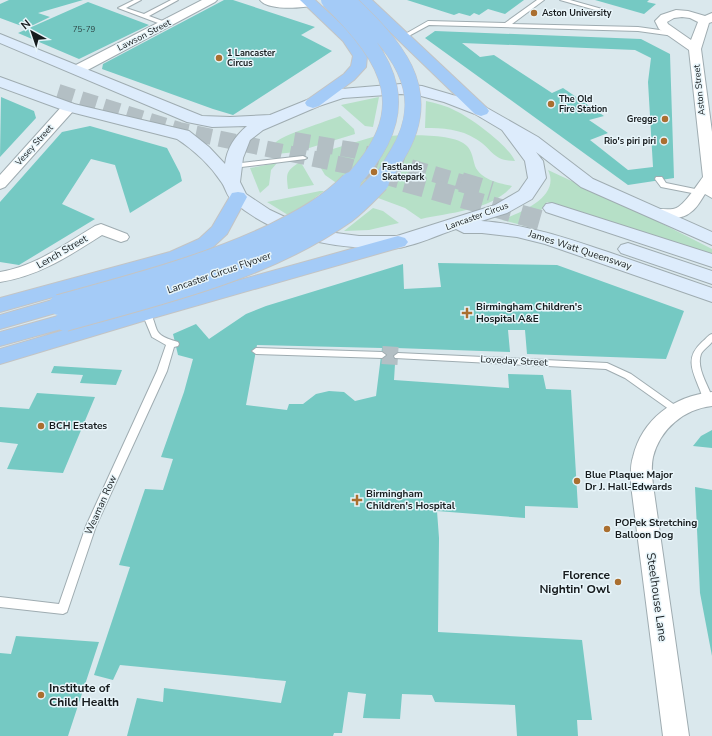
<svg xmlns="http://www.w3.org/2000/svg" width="712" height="736" viewBox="0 0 712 736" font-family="'Nunito Sans',sans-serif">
	<rect width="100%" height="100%" fill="#dae8ed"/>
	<path fill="#b6e0c7" d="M379,97L373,127L365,126L341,105Z
		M426,101C436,103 447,106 456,111C471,118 509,146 515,161C492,161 493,149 476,139C461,129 442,128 425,128Z
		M340,116L354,129L355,134L296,152L267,155C270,150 272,146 276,142C287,133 325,122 340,116Z
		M376,136C397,136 453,131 467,146C472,151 473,159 475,166C481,180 499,183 512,186C493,210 449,213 421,219L405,208L335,182L325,175L319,165L318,157L326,151Z
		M300,162L303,166L314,185L288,189C286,173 286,171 300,162Z
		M277,163L271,170L269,185L260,193L250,168Z
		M548,170L653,219L712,249V256L547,202L529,227L502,220C521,212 561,197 548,170Z
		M320,191H324L307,204L288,215L267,202Z
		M373,208L383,211L399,223L369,230L344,231Z"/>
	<path fill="#75c9c3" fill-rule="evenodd" d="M9,0H83L38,13L50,17L27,28L0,18V4Z
		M224,0H233L315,27L301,35L332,51L233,115L213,109L102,69L103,64Z
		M407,0H524L505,14L488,9L479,15L474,13L470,16L459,13L454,15Z
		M595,0H649L647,2L656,4L644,14Z
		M88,2L149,25L79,59L18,33Z
		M435,31L641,39L670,54L674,178L628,185L425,38ZM462,43L635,50L651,58L648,82L653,167L628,170L590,140L608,133L589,120L604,116L563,88L552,93L494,55L480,57Z
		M1,97L34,111L36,118L0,157Z
		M90,126L167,148L180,173L182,181L130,213L115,165L91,159L62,204L95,219L19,265L0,262V202L62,132Z
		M438,263L557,265L684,311L666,359L527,354L525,330H508L510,352L396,348L394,380L509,388L508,374L543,375L546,389L571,390L578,508L525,506V518L437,511L439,538L438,632L582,640L592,720H577L578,736H517L515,705L435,702L432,695L402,694L400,719L363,718L366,694L348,692L342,733H334L333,736H127L137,698L163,702L164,688L281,703L286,681L120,665L113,680L94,675L130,567L119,565L145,489L163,490L173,459L161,457L184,392L193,359L178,355L173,334L196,324L209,339L246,314L266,306L403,264L404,289L441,287ZM257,345L382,348L376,396L355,401L344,392L329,391L316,394L303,404H289L287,410L246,405Z
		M54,366L122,370L116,385L80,383L83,375L51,373Z
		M37,393L95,397L63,473L7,469L18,444L0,442V407L29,409Z
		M712,430V448L693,446L701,436Z
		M695,487L712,490V656L700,593Z
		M16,636L99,642L68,736H0V653L11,654Z"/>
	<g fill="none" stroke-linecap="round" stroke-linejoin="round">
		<path stroke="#b3bfc4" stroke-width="18" stroke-dasharray="18 9" stroke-linecap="butt" d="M382,355L398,356"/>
		<path stroke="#b3bfc4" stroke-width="16" stroke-dasharray="16 8" stroke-linecap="butt" d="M58,92L179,130L348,166L408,183
			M294,140L353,150L464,183"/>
		<path stroke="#b3bfc4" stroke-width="20" stroke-dasharray="20 10" stroke-linecap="butt" d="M405,182L540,220
			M461,182L491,191"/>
		<defs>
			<path id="service" d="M134,0H141L126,8L144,14L171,0H178L149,16L168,23L169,24L166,26L118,8Z
				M537,0H544L512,24L638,27L674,32L677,34L674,36L638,31L429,25L405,38L400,37L428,21L505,23Z
				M560,0H570L602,9L599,11Z
				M303,156L307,158L305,159L233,168L229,166L233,164Z
				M656,177H662L666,183L700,190L701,192L697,194L661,187L655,179Z
				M146,310C154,313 154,326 158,332C162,338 172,340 178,342L179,344L178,346L174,347L167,371L96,526L67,612L63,614L0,607V597L59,604L86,526L157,371L166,345L152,337L142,313Z
				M712,334V342C709,346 703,350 701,354C696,368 708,385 712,397L711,401L708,402C702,401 702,395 700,390C692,370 685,358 702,342C706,339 708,335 712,334Z
				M256,348L382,352L386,355L382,358L256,354L252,351Z
				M398,353L607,363L631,374L679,408L681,410L679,412H673L625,378L606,369L395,358L394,356Z"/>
			<path id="minor" d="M202,0H217L215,2L82,73H72L70,70L72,67Z
				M260,0H313L317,3L315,5C303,8 268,11 260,0Z
				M676,10L688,11L705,16L712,13V22L709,23L701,49L712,132V198L705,194C701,200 697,208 691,212C681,221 662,219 650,216L648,213L650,210C658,208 665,210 673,209C683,208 696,186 703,177L689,50L659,29L655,21L661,15ZM682,17L690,18L698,22L691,40L668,24L667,22L674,18Z
				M69,103L74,104L76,107L74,110L5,187L0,189V175L64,104Z
				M101,224L127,234L129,237L127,240L121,242L102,235C69,256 39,276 0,282V272C36,266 65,244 95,226Z
				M712,392V406C684,409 660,429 653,457C651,466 652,476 653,485L689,736H663L631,485C631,476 630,466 633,457C642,419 674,396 712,392Z"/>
			<path id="secondary" d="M0,34L202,116L230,117L270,115L307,100L341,89L401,84L422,86L456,96L487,108L538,137L593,179L712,232V245L581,187L536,152L543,161L546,178L532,199L507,213L481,221C525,224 567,238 608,252C643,264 677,276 712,288V302L545,244L517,237L482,233H464L456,229C438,235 417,245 398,248C392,249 384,248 377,248C327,248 271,235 233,201C227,197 226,189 222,183C211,166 194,150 177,139L63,110L0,87V77L74,104L189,131L209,147L225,164C227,148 235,136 247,126L212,127L187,122L0,43ZM401,94L421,96L444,102L475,114L502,130L525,161L528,178L519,191L495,205L397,236H359L328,232L304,226L270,210L246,194L240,182L243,158L250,140L263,130L319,106L343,98Z
				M552,203L712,254V267L546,212L543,208L546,204Z
				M628,243L712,271V284L621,253L618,249L621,245Z"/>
			<path id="trunk" d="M300,0H315L353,35L367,56L366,67L354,80L319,106L313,108L307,106L305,103L307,100L344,74L351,66L353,56L343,41Z
				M357,0H372L487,108L489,111L487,114L481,116L475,114Z
				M238,192L244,193L247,197L227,234L213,247L184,260L0,312V298L170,252L199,239L212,227L232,193Z
				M398,236L405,238L408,242L405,246L153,318L0,364V349L139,308Z
				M59,298L66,300L69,305L66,310L0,329V315Z
				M65,314L72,316L75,321L72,326L0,346V332Z"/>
		</defs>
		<use href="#service" stroke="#9facb1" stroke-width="2"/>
		<use href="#minor" stroke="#9facb1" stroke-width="2"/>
		<use href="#secondary" stroke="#9facb1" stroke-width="2"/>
		<use href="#trunk" stroke="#c3c4c4" stroke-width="2"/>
		<use href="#service" fill="#fff" fill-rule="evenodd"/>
		<use href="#minor" fill="#fff" fill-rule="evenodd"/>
		<use href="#secondary" fill="#ddecfc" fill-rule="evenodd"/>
		<use href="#trunk" fill="#a4cbf7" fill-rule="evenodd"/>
		<defs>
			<path id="trunk-bridge-far1" d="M329,0C392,61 419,111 350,183
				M347,0C393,44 438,89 397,155C391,164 386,176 378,183"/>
			<path id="trunk-bridge" d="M59,305C132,285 205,266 273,234C301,220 329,205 351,182
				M65,321C161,294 263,271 346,213C358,204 369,192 379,182"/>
		</defs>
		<use href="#trunk-bridge-far1" stroke="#c3c4c4" stroke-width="17" stroke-linecap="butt"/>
		<use href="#trunk-bridge" stroke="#c3c4c4" stroke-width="22" stroke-linecap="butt"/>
		<use href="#trunk-bridge-far1" stroke="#a4cbf7" stroke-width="16"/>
		<use href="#trunk-bridge" stroke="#a4cbf7" stroke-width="20"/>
	</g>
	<g fill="#aa6f30" stroke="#e8f5fa" stroke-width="1.5">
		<circle cx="534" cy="13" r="4"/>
		<circle cx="219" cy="58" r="4"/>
		<circle cx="551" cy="104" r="4"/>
		<circle cx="665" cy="119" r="4"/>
		<circle cx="664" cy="141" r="4"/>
		<circle cx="374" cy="172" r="4"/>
		<path d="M465 307h4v4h4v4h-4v4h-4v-4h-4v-4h4z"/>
		<circle cx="41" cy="426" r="4"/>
		<circle cx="577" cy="481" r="4"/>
		<path d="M355 494h4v4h4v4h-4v4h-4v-4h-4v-4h4z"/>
		<circle cx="607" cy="529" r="4"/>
		<circle cx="618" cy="582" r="4"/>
		<circle cx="41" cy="695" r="4"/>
	</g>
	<g text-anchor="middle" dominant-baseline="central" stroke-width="3" stroke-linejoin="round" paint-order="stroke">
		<g font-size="8" fill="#2e4747">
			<text x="84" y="29">75-79</text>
		</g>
		<g font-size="9" font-weight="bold" fill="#171c1e" stroke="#e8f5fa" text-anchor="start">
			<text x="542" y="13">Aston University</text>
			<text x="227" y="53">1 Lancaster<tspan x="227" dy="10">Circus</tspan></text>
			<text x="559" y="99">The Old<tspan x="559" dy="10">Fire Station</tspan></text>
			<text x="657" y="119" text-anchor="end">Greggs</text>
			<text x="656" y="141" text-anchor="end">Rio's piri piri</text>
			<text x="382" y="167">Fastlands<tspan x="382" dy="10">Skatepark</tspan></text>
		</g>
		<g font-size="9" fill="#171c1e" stroke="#e8f5fa">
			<text transform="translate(144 35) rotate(-27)">Lawson Street</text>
			<text transform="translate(699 90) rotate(-96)">Aston Street</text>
			<text transform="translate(34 145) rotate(-48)">Vesey Street</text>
			<text transform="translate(477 216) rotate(-20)">Lancaster Circus</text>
		</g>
		<g font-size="10" fill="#171c1e" stroke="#e8f5fa">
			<text transform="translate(580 250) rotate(18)">James Watt Queensway</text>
			<text transform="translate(62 252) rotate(-30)">Lench Street</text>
			<text transform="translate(219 273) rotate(-19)">Lancaster Circus Flyover</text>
			<text transform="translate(514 361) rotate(3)">Loveday Street</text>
			<text transform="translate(101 505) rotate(-66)">Weaman Row</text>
		</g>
		<g font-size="10" font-weight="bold" fill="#171c1e" stroke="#e8f5fa" text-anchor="start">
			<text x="476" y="307">Birmingham Children's<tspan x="476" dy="12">Hospital A&amp;E</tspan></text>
			<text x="49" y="426">BCH Estates</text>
			<text x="585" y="475">Blue Plaque: Major<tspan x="585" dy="12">Dr J. Hall-Edwards</tspan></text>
			<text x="366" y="494">Birmingham<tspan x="366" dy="12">Children's Hospital</tspan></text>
			<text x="615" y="523">POPek Stretching<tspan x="615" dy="12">Balloon Dog</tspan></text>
		</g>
		<g font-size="12" font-weight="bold" fill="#171c1e" stroke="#e8f5fa" text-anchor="end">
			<text x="610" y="575">Florence<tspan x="610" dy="14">Nightin' Owl</tspan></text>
			<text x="49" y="688" text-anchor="start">Institute of<tspan x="49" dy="14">Child Health</tspan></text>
		</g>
		<g font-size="12" fill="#171c1e" stroke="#e8f5fa">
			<text transform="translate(657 597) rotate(82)">Steelhouse Lane</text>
		</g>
	</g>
	<g transform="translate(32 32) rotate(320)" stroke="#e8f5fa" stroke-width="3" paint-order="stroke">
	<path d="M0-3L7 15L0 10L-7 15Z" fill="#171c1e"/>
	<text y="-6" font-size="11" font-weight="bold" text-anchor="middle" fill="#171c1e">N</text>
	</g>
</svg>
